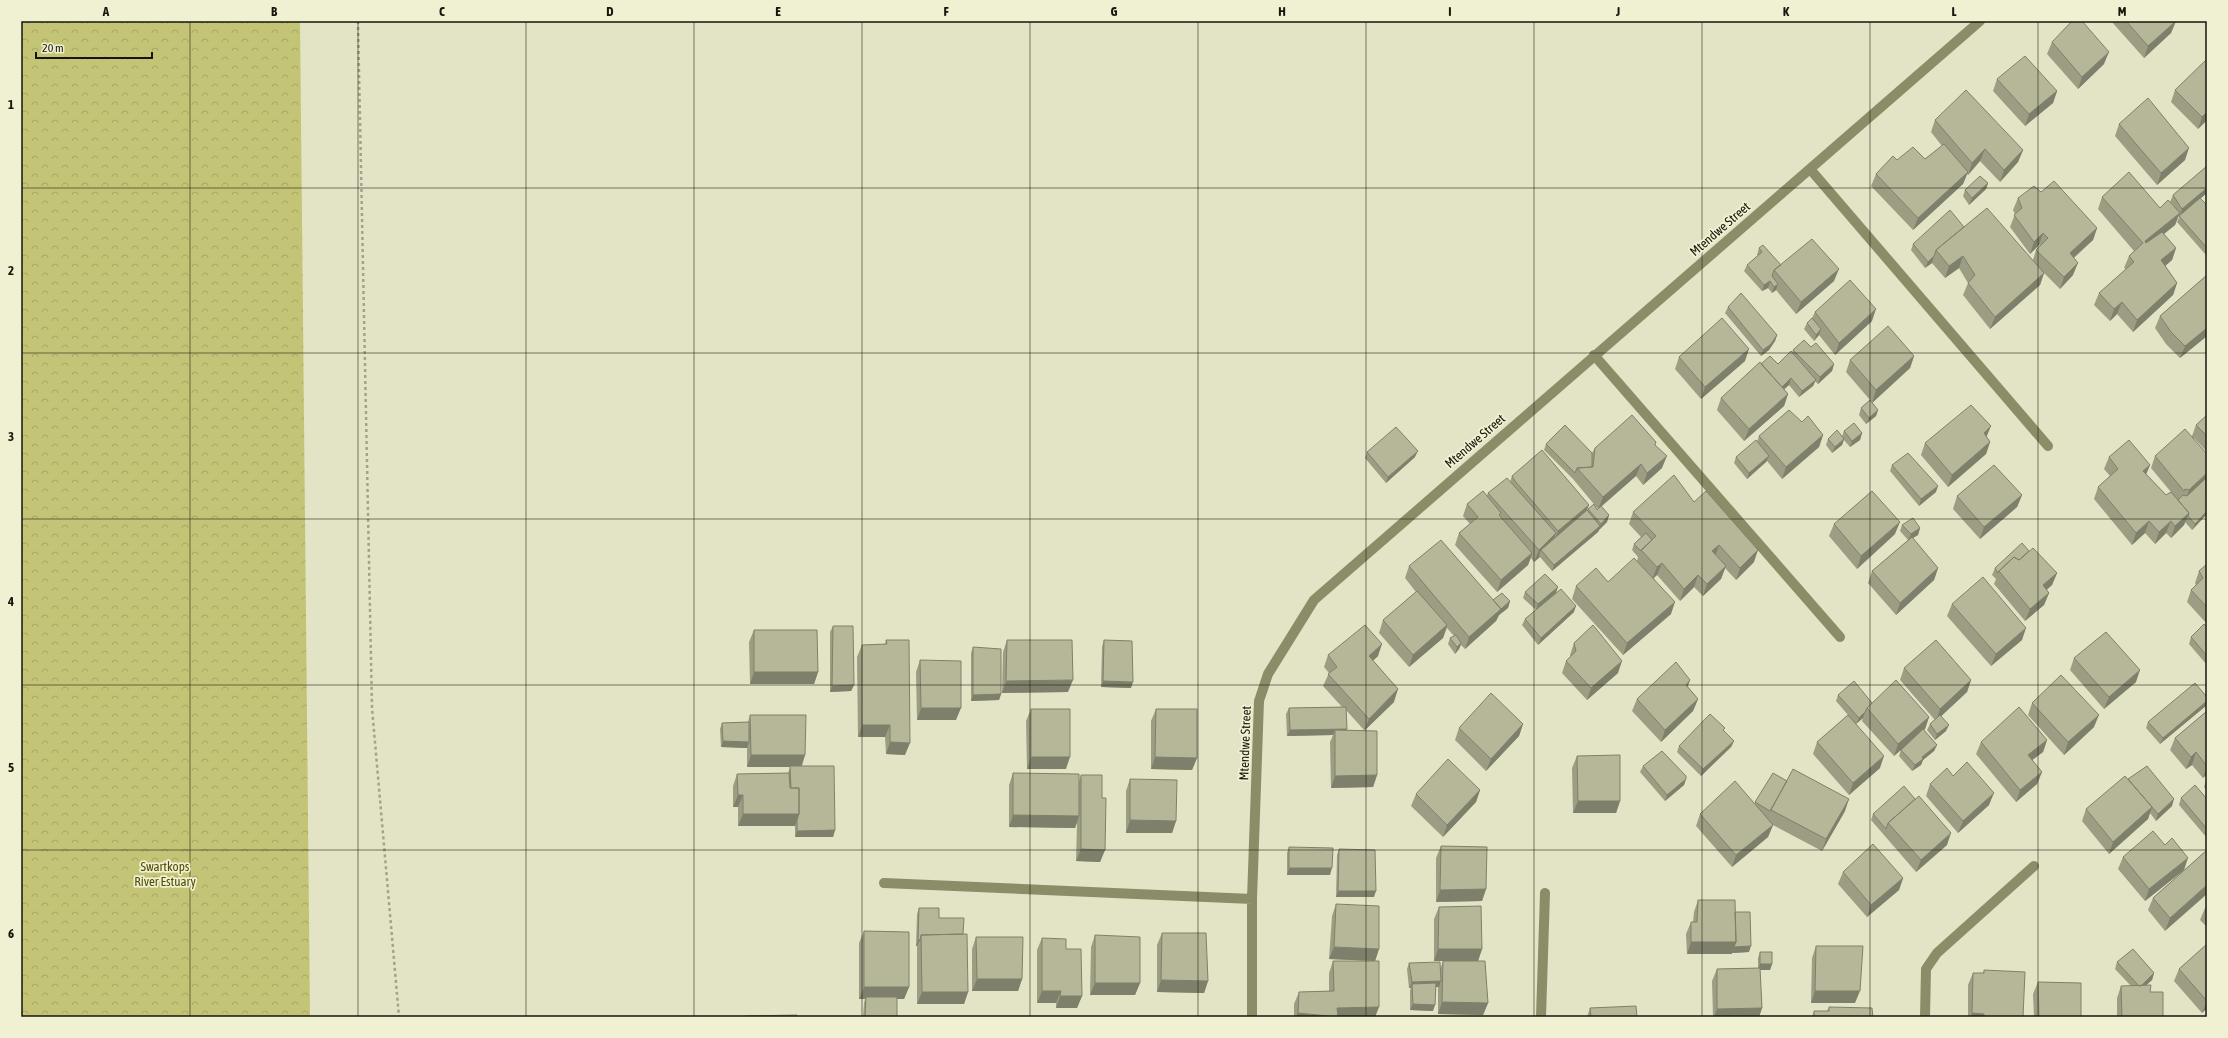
<svg xmlns="http://www.w3.org/2000/svg" width="2228" height="1038" viewBox="0 0 2228 1038" font-family="'Asap Condensed',sans-serif">
	<defs>
		<pattern id="forest-crowns" width="20" height="18" patternUnits="userSpaceOnUse"><rect width="20" height="18" fill="#c4c476"/><path d="M2 6a3 3 0 1 1 6 0M12 15a3 3 0 1 1 6 0" fill="none" stroke="#a8a865"/></pattern>
	</defs>
	<rect width="100%" height="100%" fill="#e3e4c5"/>
	<path fill="url(#forest-crowns)" d="M21,21H300L310,1017H21Z"/>
	<g fill="none" stroke-linecap="round" stroke-linejoin="round">
		<path stroke="#a2a38a" stroke-width="2.5" stroke-dasharray="3 3" stroke-linecap="butt" d="M358,21L372,708L399,1017"/>
		<path stroke="#8c8d68" stroke-width="10" d="M1810,169L2048,446
			M1594,355L1840,637
			M884,883L1252,899
			M1252,1017V899L1259,701L1268,674L1314,600L1980,21
			M1541,1017L1545,893
			M1925,1017L1926,969L1937,953L2034,866"/>
	</g>
	<path fill="#9d9d84" fill-rule="evenodd" d="M2111,21H2176L2171,33L2144,58Z
		M2052,42L2104,64L2078,89L2047,54Z
		M1997,79L2057,91L2053,103L2025,126L1993,91Z
		M2175,90L2207,120L2198,129L2171,102Z
		M1935,120L2023,150L2018,162L2000,182L1980,161L1968,175L1967,174L1963,184L1913,230L1871,186L1876,174L1897,160L1925,159L1942,146L1931,132Z
		M2119,124L2185,160L2157,185L2115,136Z
		M2207,166V193L2200,198L2207,206V254L2206,255L2177,222L2180,216L2179,215L2175,225L2164,234L2176,248L2172,260L2165,266L2177,283L2173,295L2133,332L2117,314L2110,321L2094,305L2099,293L2126,269L2124,268L2129,256L2134,251L2098,209L2102,197L2160,208L2174,206L2170,202L2173,195Z
		M1988,183L1986,189L1969,205L1963,196L1965,190Z
		M2041,192L2097,228L2093,240L2074,258L2073,275L2060,289L2044,273L2040,285L1990,329L1963,295L1968,283L1959,268L1945,278L1932,263L1925,268L1911,250L1913,244L1964,227L2033,260L2036,250L2040,246L2039,245L2030,254L2010,227L2015,214L2013,210L2018,198Z
		M1759,248L1781,265L1834,281L1796,314L1776,290L1772,293L1768,288L1762,291L1744,271L1747,265L1758,255H1757Z
		M2207,275V336L2180,358L2166,344L2155,328L2160,316Z
		M1728,307L1777,335L1775,341L1769,350L1761,356L1725,313Z
		M1815,312L1872,321L1835,355L1819,335L1814,341L1804,329L1807,323L1812,318Z
		M1811,347L1834,364L1832,371L1818,384L1815,381L1813,386L1799,397L1789,385L1784,389L1788,394L1784,406L1744,441L1717,410L1721,398L1761,364H1778L1792,352L1793,350Z
		M1914,356L1910,368L1872,403L1878,410L1876,416L1866,424L1859,415L1861,408L1870,400L1846,372L1850,360Z
		M1679,357L1745,361L1701,399L1675,369Z
		M2207,415V452L2194,438L2207,514L2192,530L2185,522L2184,525L2171,538L2166,533L2155,544L2145,533L2132,545L2094,499L2098,487L2110,476L2104,469L2109,457L2150,465L2146,474L2166,495L2171,492L2151,468L2155,456L2192,436L2196,425Z
		M1802,422L1823,435L1819,447L1782,479L1767,461L1766,462L1747,479L1734,463L1736,457L1757,442L1759,436Z
		M1844,431L1862,433L1860,440L1850,447L1844,440L1842,445L1832,453L1826,445L1828,439L1842,436Z
		M1987,437L1990,442L1986,454L1948,487L1921,455L1925,443Z
		M1546,444L1592,453L1595,448L1655,445L1662,468L1643,485L1636,476L1601,507L1609,515L1607,522L1599,530L1598,532L1552,571L1540,557L1534,562L1531,558L1528,565L1497,592L1455,545L1459,533L1470,524L1463,516L1467,504L1487,495L1488,493L1510,482L1512,476L1589,505L1587,510V511L1588,509L1597,510L1598,509L1573,479L1544,450Z
		M1367,452L1415,457L1386,483L1365,458Z
		M1892,465L1936,492L1919,506L1890,471Z
		M2022,495L2017,507L1980,539L1953,509L1957,496Z
		M1694,502L1754,562L1736,580L1725,568L1721,579L1703,596L1694,587L1680,601L1657,575L1654,578L1671,614L1623,655L1572,599L1576,586L1608,582L1637,561L1638,557L1632,550L1634,544L1641,537L1629,524L1633,512Z
		M1834,524L1895,534L1857,569L1829,536Z
		M1902,525L1920,528L1918,535L1912,538L1938,568L1934,580L1896,615L1868,583L1872,571L1908,540L1900,531Z
		M2029,551L2057,573L2052,585L2046,590L2049,593L2044,605L2025,621L1994,584L1996,579L1992,575L1995,568Z
		M2207,564V624L2187,602L2191,590L2196,585L2195,583L2199,571Z
		M1409,566L1493,600L1510,601L1508,608L1499,615L1496,621L1465,649L1461,645L1459,649L1455,654L1448,644L1450,638L1454,636L1447,628L1443,638L1409,667L1379,633L1383,620L1416,592L1405,578Z
		M1525,592L1556,593L1546,601L1574,612L1538,645L1522,625L1525,619L1536,610L1523,598Z
		M1952,604L2022,640L1991,666L1947,616Z
		M833,626L854,685L851,691L830,692V632Z
		M2207,628V665L2189,644L2191,637Z
		M754,630L818,672L814,684H750L749,642Z
		M886,640H909L905,755L886,754L885,737H858L857,657L862,645L885,644Z
		M1007,640L1068,692L1002,693L1003,652Z
		M1104,640L1131,688L1101,687L1102,647Z
		M1574,643L1618,673L1587,700L1562,673L1566,661L1570,657V655Z
		M973,647L1001,694L999,700L971,701V653Z
		M1328,655L1378,656L1373,661L1394,702L1365,730L1377,775L1373,787L1331,788L1330,742L1333,735L1287,736L1286,714L1289,708L1342,707L1323,686L1329,673L1324,667ZM1346,710L1364,730H1347Z
		M2074,658L2136,682L2104,709L2070,670Z
		M920,660L956,720H917L916,672Z
		M1904,668L1971,680L1967,692L1941,716L1946,731L1935,740L1927,730L1930,724L1935,720L1900,680Z
		M1688,687L1698,699L1693,711L1661,742L1632,711L1637,699Z
		M1838,695L1929,717L1925,729L1924,730L1937,745L1934,751L1923,760L1921,765L1912,771L1899,756L1901,750L1894,756L1862,721L1863,718L1856,724L1880,768L1849,795L1813,754L1817,742L1848,715L1836,701Z
		M2207,697V705L2160,744L2146,728L2148,722Z
		M2032,703L2094,727L2064,755L2028,715Z
		M1031,709L1066,769H1027L1026,721Z
		M1156,709L1197,758L1192,770L1151,769V721Z
		M2207,711V774L2203,778L2192,765L2186,769L2170,750L2175,738Z
		M750,715L805,755L802,766L835,830L833,837H795V826H738V807H733V786L737,774L788,773L790,767H747V748L721,747L720,729L722,723L748,722Z
		M1523,724L1519,736L1486,771L1455,740L1459,728Z
		M1724,731L1734,741L1731,747L1701,776L1677,752L1679,746Z
		M2047,740L2043,752L2032,760L2042,772L2037,784L2016,802L1976,754L1981,742Z
		M1577,756L1620,801L1616,813H1573L1572,768Z
		M1643,766L1686,779L1684,785L1665,801L1640,772Z
		M1013,773L1079,781L1081,775L1102,798L1105,850L1100,862L1076,861L1077,823L1075,828L1009,827V785Z
		M1953,776L1989,805L1958,833L1926,796L1930,784Z
		M2207,778V791L2204,787Z
		M1130,779L1176,821L1172,833H1126V791Z
		M2128,779L2172,806L2156,821L2150,813L2148,819L2109,854L2082,821L2086,809Z
		M1480,790L1476,802L1443,837L1411,806L1416,794Z
		M2181,798L2207,799V838L2179,805Z
		M1755,802L1845,811L1822,851L1773,825L1768,837L1732,867L1696,826L1700,814L1755,804Z
		M1873,814L1947,845L1916,872L1871,820Z
		M1441,846L1486,889L1482,901L1436,902V858Z
		M1289,847L1330,875H1287V853Z
		M1339,849L1374,897H1336L1337,855Z
		M2207,850L2165,931L2148,910L2153,898Z
		M2123,857L2184,870L2145,901L2118,869Z
		M1843,872L1903,878L1899,890L1867,917L1838,884Z
		M1698,900L1735,912L1749,952L1732,953V954H1687L1686,934L1691,922H1693L1694,912Z
		M1336,904L1379,949L1375,961L1329,959L1332,916Z
		M2207,906V927L2200,920L2205,908Z
		M1439,907L1482,949L1478,961H1434V919Z
		M919,908L939,918L963,934L968,992L964,1004H917V946H916L917,914Z
		M864,931L909,987L904,999H897V1017H863L864,1003L865,999H859V943Z
		M1162,933L1208,981L1204,993L1157,992V945Z
		M1095,935L1140,983L1135,995H1090L1091,947Z
		M976,937L1022,979L1018,991H972V949Z
		M1042,938L1066,949L1082,996L1077,1008H1056V1003H1037V950Z
		M2207,944V1008L2202,1013L2174,981L2179,969Z
		M1816,946L1855,1003H1811L1812,958Z
		M1760,952L1772,964L1770,970H1760L1762,1008L1759,1017H1713L1712,981L1717,969L1758,968V958Z
		M1333,961L1379,1007L1375,1017H1294V1004L1299,992L1329,991V973Z
		M1443,961L1488,1003L1483,1015L1438,1014V987H1436L1433,1011L1410,1010V990L1411,988H1409L1407,969L1409,963L1440,970Z
		M2117,962L2154,973L2152,980L2145,986L2150,992L2163,1017H2117V998L2121,986H2131L2115,969Z
		M1984,970L2023,1017H1968V985L1973,973H1983Z
		M2038,982L2081,1017H2034L2033,994Z
		M1829,1007L1873,1017H1812L1814,1011H1827Z
		M1590,1008L1637,1017H1587Z"/>
	<path fill="#7f806b" d="M2176,21L2171,33L2144,58L2148,46Z
		M2109,52L2104,64L2078,89L2082,77Z
		M2057,91L2053,103L2025,126L2029,114Z
		M2207,112V120L2198,129L2202,117Z
		M2189,148L2185,160L2157,185L2161,173Z
		M1985,149L1980,161L1968,175L1972,163Z
		M2023,150L2018,162L2000,182L2004,170Z
		M1968,172L1963,184L1913,230L1918,218Z
		M1988,183L1986,189L1969,205L1972,198Z
		M2207,188V193L2180,216L2182,209Z
		M2180,213L2175,225L2140,253L2145,241Z
		M2097,228L2093,240L2065,265L2070,253Z
		M2043,233L2039,245L2030,254L2034,242Z
		M2176,248L2172,260L2157,273L2161,260Z
		M1934,256L1932,263L1925,268L1928,262Z
		M1963,256L1959,268L1945,278L1949,266Z
		M2078,263L2073,275L2060,289L2064,277Z
		M1839,269L1834,281L1796,314L1801,302Z
		M2044,273L2040,285L1990,329L1995,317Z
		M1770,281L1768,288L1762,291L1764,285Z
		M2177,283L2173,295L2133,332L2137,320Z
		M1778,284L1776,290L1772,293L1774,287Z
		M2122,302L2117,314L2110,321L2114,309Z
		M1876,309L1872,321L1835,355L1839,343Z
		M2207,328V336L2180,358L2185,346Z
		M1821,329L1819,335L1814,341L1816,335Z
		M1777,335L1775,341L1769,350L1761,356L1763,350Z
		M1749,349L1745,361L1701,399L1705,387Z
		M1914,356L1910,368L1872,403L1876,390Z
		M1834,364L1832,371L1818,384L1820,377Z
		M1791,378L1789,385L1778,395L1780,389Z
		M1816,380L1813,386L1799,397L1802,391Z
		M1788,394L1784,406L1744,441L1749,429Z
		M1878,410L1876,416L1866,424L1869,418Z
		M1991,426L1986,438L1984,433Z
		M1862,433L1860,440L1850,447L1852,441Z
		M1823,435L1819,447L1782,479L1786,467Z
		M1844,439L1842,445L1832,453L1835,447Z
		M1990,442L1986,454L1948,487L1952,475Z
		M1418,451L1415,457L1386,483L1388,477Z
		M1667,456L1662,468L1643,485L1647,473Z
		M1769,456L1766,462L1747,479L1749,473Z
		M1641,464L1636,476L1598,509L1603,497Z
		M2150,465L2145,477L2143,471Z
		M2207,473V481L2185,502L2189,490Z
		M1938,486L1936,492L1919,506L1921,499Z
		M2022,495L2017,507L1980,539L1984,527Z
		M1589,505L1584,517L1554,543L1558,531Z
		M2207,511V514L2192,530L2195,524Z
		M2189,513L2184,525L2171,538L2175,526Z
		M1609,515L1607,522L1599,530L1598,532L1552,571L1554,565L1600,526L1601,524Z
		M2149,521L2145,533L2132,545L2136,533Z
		M2171,521L2166,533L2155,544L2159,532Z
		M1900,522L1895,534L1857,569L1861,556Z
		M1920,528L1918,535L1908,541L1911,534Z
		M1556,533L1552,545L1541,550L1539,556L1540,557L1534,562L1539,550Z
		M1719,545L1715,557L1712,551Z
		M1758,550L1754,562L1736,580L1740,568Z
		M1532,553L1528,565L1497,592L1501,580Z
		M1662,563L1657,575L1652,579L1657,567Z
		M1726,566L1721,579L1703,596L1707,584Z
		M1938,568L1934,580L1896,615L1900,603Z
		M2057,573L2052,585L2038,598L2043,585Z
		M1698,575L1694,587L1680,601L1684,589Z
		M1558,587L1556,593L1536,610L1538,604Z
		M2049,593L2044,605L2025,621L2030,609Z
		M1510,601L1508,608L1499,615L1496,621L1465,649L1469,637Z
		M1675,602L1671,614L1623,655L1627,643Z
		M1576,606L1574,612L1538,645L1541,638Z
		M1447,625L1443,638L1409,667L1413,655Z
		M2026,628L2022,640L1991,666L1996,654Z
		M1461,643L1459,649L1455,654L1457,647Z
		M1382,644L1378,656L1364,668L1369,656Z
		M1622,661L1618,673L1587,700L1591,688Z
		M2140,670L2136,682L2104,709L2109,697Z
		M754,672H818L814,684H750Z
		M1073,680L1068,692L1002,693L1006,681Z
		M1690,680L1686,692V685Z
		M1971,680L1967,692L1936,721L1940,709Z
		M1103,681L1133,682L1131,688L1101,687Z
		M854,685L851,691L830,692L832,686Z
		M1398,689L1394,702L1364,731L1369,719Z
		M1001,694L999,700L971,701L973,695Z
		M1698,699L1693,711L1661,742L1665,730Z
		M2207,701V705L2160,744L2163,738Z
		M921,708H961L956,720H917Z
		M1865,712L1863,718L1856,724L1859,718Z
		M2099,715L2094,727L2064,755L2068,742Z
		M1929,717L1925,729L1894,756L1898,744Z
		M1523,724L1519,736L1486,771L1491,759Z
		M862,725H890L885,737H858Z
		M1949,725L1946,731L1935,740L1937,734Z
		M1347,729L1345,735L1335,730L1333,735L1287,736L1290,730Z
		M2047,740L2043,752L2023,767L2028,755Z
		M723,741L749,742L747,748L721,747Z
		M1734,741L1731,747L1701,776L1703,769Z
		M890,742L910,743L905,755L886,754Z
		M1937,745L1934,751L1923,760L1921,765L1912,771L1915,765L1922,757Z
		M2196,752L2192,765L2186,769L2191,757Z
		M751,755H805L801,767L790,766V767H747Z
		M1884,756L1880,768L1849,795L1853,783Z
		M1031,757H1070L1066,769H1027Z
		M1155,757L1197,758L1192,770L1151,769Z
		M2207,766V774L2203,778Z
		M2042,772L2037,784L2016,802L2020,790Z
		M1377,775L1373,787L1331,788L1335,776Z
		M1686,779L1684,785L1665,801L1667,795Z
		M1480,790L1476,802L1443,837L1447,825Z
		M1994,793L1989,805L1958,833L1963,821Z
		M738,795H743L738,807H733Z
		M1849,799L1845,811L1822,851L1826,839Z
		M2174,799L2172,806L2156,821L2158,814Z
		M1578,801H1620L1616,813H1573Z
		M2152,807L2148,819L2109,854L2113,842Z
		M743,814H799L795,826H738Z
		M1013,815L1079,816L1075,828L1009,827Z
		M1130,820L1176,821L1172,833H1126Z
		M1773,825L1768,837L1732,867L1736,855Z
		M835,830L833,837H795L797,831Z
		M1951,833L1947,845L1916,872L1921,860Z
		M1081,849L1105,850L1100,862L1076,861Z
		M2188,858L2184,870L2145,901L2149,889Z
		M1289,868H1332L1330,875H1287Z
		M1903,878L1899,890L1867,917L1871,905Z
		M2207,885V894L2165,931L2170,918Z
		M1486,889L1482,901L1436,902L1440,890Z
		M1338,891H1376L1374,897H1336Z
		M918,940H920L917,946H916Z
		M1691,942H1736L1751,946L1749,952L1732,953V954H1687Z
		M1334,947L1379,949L1375,961L1329,959Z
		M1438,949H1482L1478,961H1434Z
		M1760,964H1772L1770,970H1758Z
		M2154,973L2152,980L2138,993L2140,987Z
		M977,979H1022L1018,991H972Z
		M1161,980L1208,981L1204,993L1157,992Z
		M1441,981L1439,987L1412,988V984L1411,988H1409L1412,982Z
		M1095,983H1140L1135,995H1090Z
		M864,987H909L904,999H866V997L865,999H859Z
		M1042,991H1061L1056,1003H1037Z
		M1815,991H1860L1855,1003H1811Z
		M922,992H968L964,1004H917Z
		M1060,996H1082L1077,1008H1056Z
		M2207,1000V1008L2202,1013L2207,1001Z
		M1442,1002L1488,1003L1483,1015L1438,1014Z
		M1413,1004L1435,1005L1433,1011L1410,1010Z
		M1379,1007L1375,1017H1333L1337,1008Z
		M1762,1008L1759,1017H1714L1717,1009Z
		M1298,1013L1333,1017H1296Z
		M1972,1013L1984,1014L1983,1017H1971Z"/>
	<path fill="#b6b799" stroke="#7f806b" d="M2072,21H2082L2109,52L2082,77L2052,42Z
		M2126,21H2176L2148,46Z
		M2025,56L2057,91L2029,114L1997,79Z
		M2207,59V112L2202,117L2175,90Z
		M1966,90L2023,150L2004,170L1985,149L1972,163L1935,120Z
		M2148,98L2189,148L2161,173L2119,124Z
		M1944,144L1968,172L1918,218L1876,174L1893,156L1897,160L1913,147L1925,159Z
		M2207,166V188L2182,209L2173,195Z
		M2129,172L2160,208L2168,200L2180,213L2145,241L2146,243L2162,232L2176,248L2161,260L2177,283L2137,320L2122,302L2114,309L2099,293L2134,262L2129,256L2143,243L2102,197Z
		M1980,176L1988,183L1972,198L1965,190Z
		M2054,181L2097,228L2070,253L2078,263L2064,277L2036,250L2048,238L2043,233L2034,242L2014,215L2022,208L2018,198L2034,186L2041,192Z
		M2200,198L2207,205V248L2179,216Z
		M1987,208L2044,273L1995,317L1968,283L1975,275L1963,256L1949,266L1936,250Z
		M1950,210L1964,227L1936,250L1934,256L1928,262L1913,244Z
		M1812,239L1839,269L1801,302L1774,270Z
		M1763,245L1781,265L1774,270L1772,276L1778,284L1774,287L1770,281L1764,285L1747,265L1762,252L1759,248Z
		M2207,275V328L2185,346L2171,332L2160,316Z
		M1850,280L1876,309L1839,343L1815,312Z
		M1741,293L1777,335L1771,344L1763,350L1728,307Z
		M1722,318L1749,349L1705,387L1679,357Z
		M1812,318L1821,329L1816,335L1807,323Z
		M1888,326L1914,356L1876,390L1850,360Z
		M1804,340L1811,347L1816,343L1834,364L1820,377L1793,350Z
		M1791,351L1816,380L1802,391L1791,378L1782,387L1761,364L1770,356L1778,364Z
		M1760,362L1788,394L1749,429L1721,398Z
		M1870,400L1878,410L1869,418L1861,408Z
		M1971,405L1991,426L1984,433L1990,442L1952,475L1925,443Z
		M1789,410L1802,422L1808,416L1823,435L1786,467L1759,436Z
		M1632,415L1656,442L1655,445L1667,456L1647,473L1641,464L1603,497L1577,468L1593,467L1595,448Z
		M2207,415V436L2196,425Z
		M1854,423L1862,433L1852,441L1844,431Z
		M1565,425L1592,453V467L1577,468L1575,473L1546,444Z
		M1396,427L1418,451L1388,477L1367,452Z
		M2185,429L2207,454V473L2189,490L2185,489L2184,491L2155,456Z
		M1837,430L1844,439L1835,447L1828,439Z
		M1756,440L1769,456L1749,473L1736,457Z
		M2129,440L2150,465L2143,471L2166,495L2171,492L2189,513L2175,526L2171,521L2159,532L2149,521L2136,533L2098,487L2118,469L2109,457Z
		M1542,450L1589,505L1558,531L1515,481L1512,476Z
		M1908,453L1938,486L1921,499L1892,465Z
		M1994,465L2022,495L1984,527L1957,496Z
		M1674,475L1694,502L1706,491L1758,550L1740,568L1719,545L1712,551L1726,566L1707,584L1698,575L1684,589L1662,563L1657,567L1641,550L1656,536L1633,512Z
		M1507,478L1556,533L1539,550L1488,493Z
		M2206,478L2207,511L2195,524L2188,516L2189,513L2178,500L2183,495L2187,496Z
		M1483,491L1501,513L1499,515L1532,553L1501,580L1459,533L1478,517L1467,504Z
		M1872,491L1900,522L1861,556L1834,524Z
		M1594,504L1597,510L1601,506L1609,515L1601,524L1588,509Z
		M1587,510L1600,526L1554,565L1541,550Z
		M1913,518L1920,528L1911,534L1902,525Z
		M1646,533L1652,540L1641,551L1634,544Z
		M1912,537L1938,568L1900,603L1872,571Z
		M1441,540L1501,609L1469,637L1409,566Z
		M2022,543L2029,551L2019,560L2014,557L1999,571L1998,573L1995,568Z
		M2033,548L2057,573L2043,585L2049,593L2030,609L1999,571L2014,557L2019,560Z
		M1634,558L1675,602L1627,643L1576,586L1596,568L1608,582Z
		M2207,564V607L2191,590L2203,578L2199,571Z
		M1545,574L1558,587L1538,604L1525,592Z
		M1983,577L2026,628L1996,654L1952,604Z
		M1561,589L1576,606L1541,638L1525,619Z
		M1417,591L1447,625L1413,655L1383,620Z
		M1502,593L1510,601L1501,609L1493,600Z
		M2204,624L2207,628V656L2191,637Z
		M1365,625L1382,644L1369,656L1398,689L1369,719L1328,674L1337,667L1328,655Z
		M1593,625L1622,661L1591,688L1566,661L1576,651L1574,643Z
		M833,626H853L854,685L832,686Z
		M754,630H817L818,672H754Z
		M2106,632L2140,670L2109,697L2074,658Z
		M1456,635L1461,643L1457,647L1450,638Z
		M886,640H909L910,743L890,742V725H862V645L887,644Z
		M1007,640H1072L1073,680L1006,681Z
		M1104,640L1132,641L1133,682L1103,681Z
		M1936,640L1971,680L1940,709L1904,668Z
		M973,647L1001,649V694L973,695Z
		M920,660L961,661V708H921Z
		M1676,662L1690,680L1686,685L1698,699L1665,730L1637,699Z
		M2061,675L2099,715L2068,742L2032,703Z
		M1896,680L1929,717L1898,744L1867,708Z
		M1854,681L1872,703L1867,708L1865,712L1859,718L1838,695Z
		M2195,683L2207,697V701L2163,738L2148,722Z
		M1491,693L1523,724L1491,759L1459,728Z
		M1346,707L1347,729L1290,730L1289,708Z
		M2019,707L2047,740L2028,755L2042,772L2020,790L1981,742Z
		M1031,709H1070V757H1031Z
		M1156,709H1197V758L1155,757Z
		M2207,711V766L2196,752L2191,757L2175,738Z
		M1710,714L1725,728L1723,730L1734,741L1703,769L1679,746Z
		M750,715H806L805,755H751Z
		M1848,715L1884,756L1853,783L1817,742Z
		M1940,715L1949,725L1937,734L1930,724Z
		M749,722V742L723,741L722,723Z
		M1923,729L1937,745L1922,757L1923,759L1915,765L1901,750Z
		M1335,730L1377,731V775L1335,776Z
		M1662,751L1686,776V779L1667,795L1643,766Z
		M1620,755V801H1578L1577,756Z
		M1448,759L1480,790L1447,825L1416,794Z
		M1967,762L1994,793L1963,821L1930,784L1947,768L1953,776Z
		M790,766H834L835,830L797,831V820L799,814V788H791Z
		M2147,766L2174,799L2158,814L2128,779Z
		M1793,769L1849,799L1826,839L1771,810Z
		M789,773L790,788H799V814H743V795H738L737,774Z
		M1013,773L1079,774V816L1013,815Z
		M1773,773L1787,781L1770,811L1755,802Z
		M1081,775H1102V798H1106L1105,850L1081,849Z
		M2125,776L2152,807L2113,842L2086,809Z
		M1130,779L1177,780L1176,821L1130,820Z
		M1735,781L1773,825L1736,855L1700,814Z
		M2195,785L2207,799V829L2181,798Z
		M1904,786L1915,799L1888,823L1886,829L1873,814Z
		M1919,796L1951,833L1921,860L1888,823Z
		M2153,831L2165,845L2172,838L2188,858L2149,889L2123,857Z
		M1873,844L1903,878L1871,905L1843,872Z
		M1441,846L1487,847L1486,889L1440,890Z
		M1289,847L1333,848L1332,868H1289Z
		M1339,849L1375,850L1376,891H1338Z
		M2207,850V885L2170,918L2153,898Z
		M1698,900H1735L1736,942H1691V922H1697Z
		M1336,904L1379,906V949L1334,947Z
		M1481,906L1482,949H1438L1439,907Z
		M919,908H939V918H964L963,934L921,935L920,940H918Z
		M1735,912H1750L1751,946L1734,947L1736,942Z
		M864,931L909,932V987H864Z
		M1162,933H1206L1208,981L1161,980Z
		M967,934L968,992H922L921,935Z
		M1095,935L1140,937V983H1095Z
		M976,937H1023L1022,979H977Z
		M1042,938L1066,939V949H1081L1082,996H1060L1061,991H1042Z
		M2207,944V1001L2179,969Z
		M1816,946H1863L1860,991H1815Z
		M2133,949L2154,973L2141,986H2139L2117,962Z
		M1760,952H1772V964H1760Z
		M1333,961H1379V1007L1337,1008L1338,1017L1298,1013L1299,992L1334,991Z
		M1443,961H1485L1488,1003L1442,1002Z
		M1440,962L1441,981L1412,982L1409,963Z
		M1760,968L1762,1008L1717,1009V969Z
		M1984,970L2025,972L2023,1017H1984V1014L1972,1013L1973,973H1984Z
		M2038,982L2081,983V1017H2039Z
		M1436,983L1435,1005L1413,1004L1412,984Z
		M2151,985L2150,992H2163V1017H2122L2121,986Z
		M866,997H897V1017H865Z
		M1636,1006L1637,1017H1591L1590,1008Z
		M1829,1007L1872,1008L1873,1017H1814V1011H1829Z
		M797,1015V1017H745V1016Z"/>
	<path fill="none" stroke="#16160b" stroke-width="1" stroke-opacity="0.55" d="M190,21V1017M358,21V1017M526,21V1017M694,21V1017M862,21V1017M1030,21V1017M1198,21V1017M1366,21V1017M1534,21V1017M1702,21V1017M1870,21V1017M2038,21V1017M21,188H2207M21,353H2207M21,519H2207M21,685H2207M21,850H2207"/>
	<g text-anchor="middle" dominant-baseline="central" stroke-width="3.5" stroke-linejoin="round" paint-order="stroke">
		<g font-size="13" fill="#16160b" stroke="#f0f1d2">
			<text transform="translate(1720 229) rotate(-41)">Mtendwe Street</text>
			<text transform="translate(1475 441) rotate(-41)">Mtendwe Street</text>
			<text transform="translate(1245 743) rotate(-88)">Mtendwe Street</text>
		</g>
		<g font-size="13" fill="#4e4d01" stroke="#f0f1d2">
			<text x="165" y="866">Swartkops<tspan x="165" dy="15">River Estuary</tspan></text>
		</g>
	</g>
	<rect width="2228" height="1038" fill="none" stroke="#f0f1d2" stroke-width="44"/>
	<path d="M36 52v6h116v-6" fill="none" stroke="#16160b" stroke-width="2"/>
	<text x="42" y="52" font-size="12" fill="#16160b" stroke="#f0f1d2" stroke-width="3" paint-order="stroke">20 m</text>
	<rect x="22" y="22" width="2184" height="994" fill="none" stroke="#16160b" stroke-width="1.5"/>
	<g font-size="13" text-anchor="middle" font-weight="bold" fill="#16160b">
		<text x="106" y="16">A</text>
		<text x="274" y="16">B</text>
		<text x="442" y="16">C</text>
		<text x="610" y="16">D</text>
		<text x="778" y="16">E</text>
		<text x="946" y="16">F</text>
		<text x="1114" y="16">G</text>
		<text x="1282" y="16">H</text>
		<text x="1450" y="16">I</text>
		<text x="1618" y="16">J</text>
		<text x="1786" y="16">K</text>
		<text x="1954" y="16">L</text>
		<text x="2122" y="16">M</text>
		<text x="11" y="109">1</text>
		<text x="11" y="275">2</text>
		<text x="11" y="441">3</text>
		<text x="11" y="606">4</text>
		<text x="11" y="772">5</text>
		<text x="11" y="938">6</text>
	</g>
</svg>
